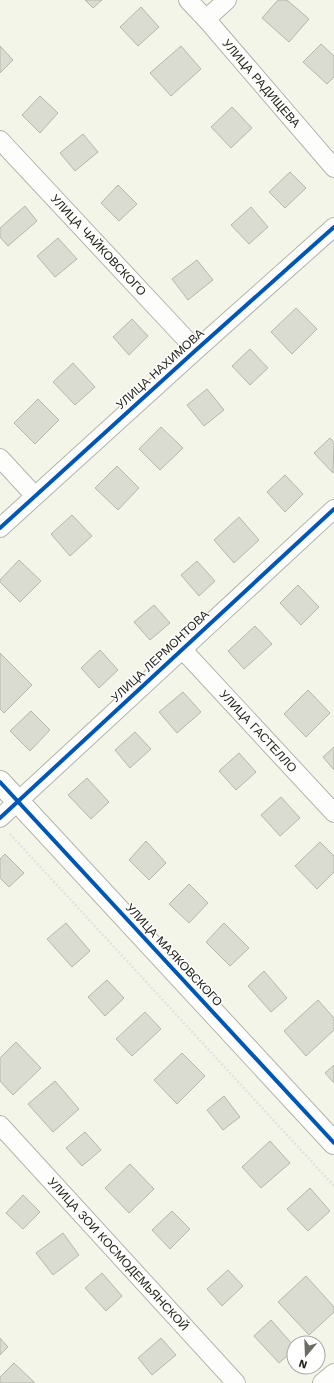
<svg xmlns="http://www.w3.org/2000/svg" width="334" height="1383" viewBox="0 0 334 1383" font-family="'Work Sans',sans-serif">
	<rect width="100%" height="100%" fill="#f2f5e8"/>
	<path fill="#dadcd2" stroke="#b5b7ad" d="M85,0H102L93,8Z
		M278,0H287L309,19L289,42L262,18Z
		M141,7L159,27L138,46L120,27Z
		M321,44L334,56V77L327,84L303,62Z
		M0,46L13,60L0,73Z
		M181,46L201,69L171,96L150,73Z
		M40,96L58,113L40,133L22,115Z
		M232,107L252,128L231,148L211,127Z
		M83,134L98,152L75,171L60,153Z
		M290,172L306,188L285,208L269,192Z
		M118,185L137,204L119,221L101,203Z
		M25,206L37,221L8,246L0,237V228Z
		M251,207L268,227L249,244L231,225Z
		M58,238L77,259L55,277L37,256Z
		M197,260L213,280L188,300L172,279Z
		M296,308L317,329L292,354L271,332Z
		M132,319L148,336L129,355L113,337Z
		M250,349L268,368L250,385L232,366Z
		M73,363L95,387L75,405L53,382Z
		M207,389L224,410L204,426L187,405Z
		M38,399L59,420L35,444L14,423Z
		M161,427L183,448L160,470L139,449Z
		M330,438L334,442L333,473L314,453Z
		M117,466L139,488L118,510L95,488Z
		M285,475L303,494L285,512L267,492Z
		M72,515L92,536L70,556L51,534Z
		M239,517L259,540L234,563L214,540Z
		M19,560L41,581L20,602L0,582V580Z
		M197,561L215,581L199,596L181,575Z
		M298,585L319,607L301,625L280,603Z
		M154,605L170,623L150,640L134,622Z
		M255,626L272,644L244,669L228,651Z
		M100,650L118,670L99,688L81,668Z
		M0,653L32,685L4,713L0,709Z
		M308,690L330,713L306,737L284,714Z
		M183,692L201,712L177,733L159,712Z
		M31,711L50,730L30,751L10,731Z
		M135,732L151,749L130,768L115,750Z
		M334,747V770L323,757Z
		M239,753L256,772L236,790L219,771Z
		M87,778L109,802L91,819L68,795Z
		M281,797L300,818L280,836L261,815Z
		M146,841L166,863L149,880L129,860Z
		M320,842L334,856V872L317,889L295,866Z
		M5,854L24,873L9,887L0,878V859Z
		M189,884L208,903L189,923L169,904Z
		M66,923L90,951L72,967L47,939Z
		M224,923L249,948L230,966L206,942Z
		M264,971L287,998L271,1012L248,986Z
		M107,980L124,998L105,1016L88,997Z
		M318,1000L334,1018V1030L306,1056L284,1031Z
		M145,1012L161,1029L132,1056L116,1039Z
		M16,1042L41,1068L13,1095L0,1081V1058Z
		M182,1053L205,1076L177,1104L154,1080Z
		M334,1065V1083L325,1073Z
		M55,1081L79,1109L53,1132L28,1104Z
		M224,1096L240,1117L223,1130L207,1110Z
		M85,1132L101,1150L82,1166L66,1148Z
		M270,1141L290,1163L261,1188L242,1167Z
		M130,1164L154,1189L129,1213L105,1188Z
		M310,1188L330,1211L308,1231L287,1209Z
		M23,1195L40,1212L23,1229L6,1213Z
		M172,1211L190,1229L170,1249L152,1230Z
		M63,1233L79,1255L53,1275L36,1253Z
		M228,1270L243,1286L222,1306L207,1289Z
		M102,1273L122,1296L106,1311L85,1288Z
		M306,1276L334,1307V1312L309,1335L278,1302Z
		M271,1320L294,1346V1350L279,1363L254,1336Z
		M0,1338L8,1347L0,1355Z
		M161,1338L176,1355L152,1375L138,1358Z
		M14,1363L35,1383H0V1377Z"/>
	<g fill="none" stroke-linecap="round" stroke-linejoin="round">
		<defs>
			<g id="minor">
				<path id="s1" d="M188,0L206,19L334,168"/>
				<path d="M206,19L227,0"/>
				<path id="s2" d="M0,140L196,350"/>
				<path d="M0,458L35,496"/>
				<path d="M0,528L196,350L334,227"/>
				<path id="s3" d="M182,649L334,813"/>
				<path d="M0,818L334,509"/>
				<path id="s4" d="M0,1125L236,1383"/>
				<path d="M322,1383L334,1373"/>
			</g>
			<path id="tertiary" d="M0,782L334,1143"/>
		</defs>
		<use href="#minor" stroke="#b2b5aa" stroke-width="20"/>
		<use href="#tertiary" stroke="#b2b5aa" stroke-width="24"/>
		<path stroke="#e2e2df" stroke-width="2.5" stroke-dasharray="2 2" stroke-linecap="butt" d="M10,834L334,1186"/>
		<use href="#minor" stroke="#fdfefc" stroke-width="18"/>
		<use href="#tertiary" stroke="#fdfefc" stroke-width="22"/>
		<defs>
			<path id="cycleway" d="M0,528L196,350L334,227
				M0,782L334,1143
				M0,818L334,509"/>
		</defs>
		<use href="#cycleway" stroke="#fff" stroke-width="6"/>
		<use href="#cycleway" stroke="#0057b8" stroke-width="4"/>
	</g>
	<g text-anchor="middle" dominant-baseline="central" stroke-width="3" stroke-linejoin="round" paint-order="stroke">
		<g font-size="12" fill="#22241b" stroke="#fff">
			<text stroke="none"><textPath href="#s1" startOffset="111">УЛИЦА РАДИЩЕВА</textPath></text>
			<text stroke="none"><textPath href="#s2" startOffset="144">УЛИЦА ЧАЙКОВСКОГО</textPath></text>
			<text transform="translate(160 369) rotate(-42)">УЛИЦА НАХИМОВА</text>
			<text transform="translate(160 656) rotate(-43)">УЛИЦА ЛЕРМОНТОВА</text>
			<text stroke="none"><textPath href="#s3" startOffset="112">УЛИЦА ГАСТЕЛЛО</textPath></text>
			<text transform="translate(174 955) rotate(47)">УЛИЦА МАЯКОВСКОГО</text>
			<text stroke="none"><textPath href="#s4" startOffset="175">УЛИЦА ЗОИ КОСМОДЕМЬЯНСКОЙ</textPath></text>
		</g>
	</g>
	<g transform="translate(306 1355) rotate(199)"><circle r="19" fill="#ffffff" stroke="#a7a7a4"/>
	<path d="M0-3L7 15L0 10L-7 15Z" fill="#6b6d63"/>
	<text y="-6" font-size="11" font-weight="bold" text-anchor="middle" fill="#22241b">N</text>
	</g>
</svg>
